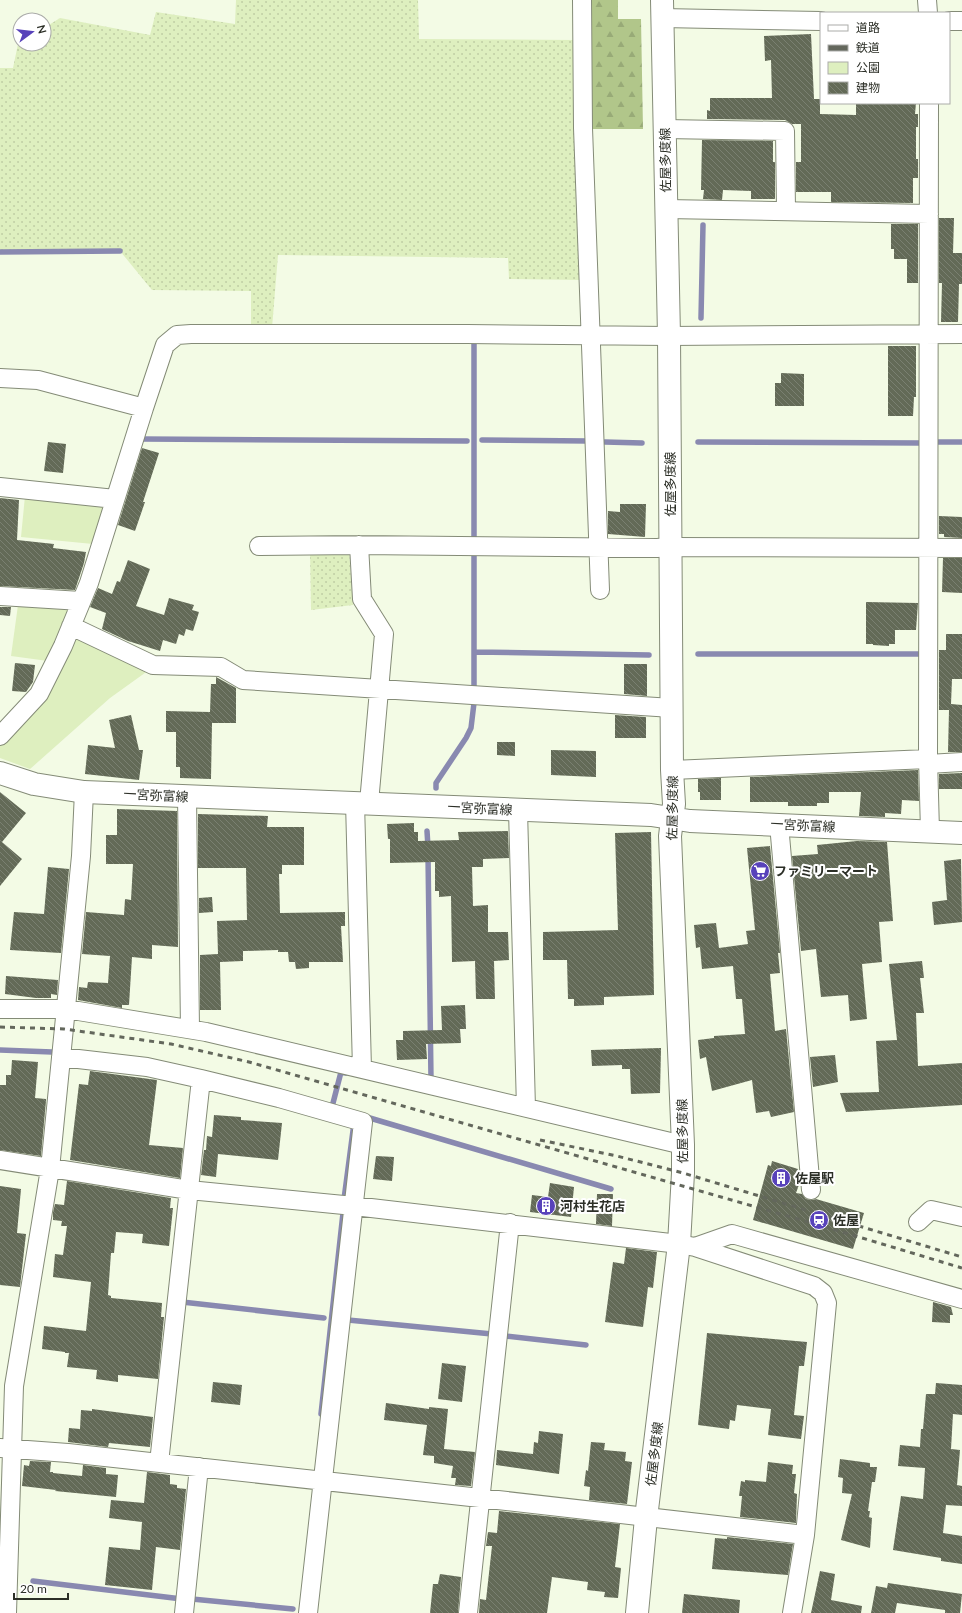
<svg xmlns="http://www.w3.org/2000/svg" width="962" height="1613" viewBox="0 0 962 1613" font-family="Lato,'Noto Sans JP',sans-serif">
	<defs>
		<pattern id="grass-dots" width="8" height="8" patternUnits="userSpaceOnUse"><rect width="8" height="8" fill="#deefbf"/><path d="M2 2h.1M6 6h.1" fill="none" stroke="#bfcda4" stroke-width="1.8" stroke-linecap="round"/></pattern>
		<pattern id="forest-firs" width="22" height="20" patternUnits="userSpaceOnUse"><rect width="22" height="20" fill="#b1c68a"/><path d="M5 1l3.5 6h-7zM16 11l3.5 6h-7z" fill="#98aa77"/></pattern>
		<pattern id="building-back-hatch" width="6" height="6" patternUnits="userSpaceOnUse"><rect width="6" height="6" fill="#636a57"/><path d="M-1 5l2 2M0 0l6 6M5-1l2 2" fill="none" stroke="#7a8071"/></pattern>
	</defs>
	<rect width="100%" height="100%" fill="#f3fbe5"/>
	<path fill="url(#grass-dots)" d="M236,0H418L419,39L576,40L582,280L509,279L508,258L278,255L272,328L251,329V291L152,290L120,251L0,252V68H13L18,44H44V28L60,18L150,35L156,12L235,24Z
		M310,549L349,550L353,605L311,610Z"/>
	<path fill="url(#forest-firs)" d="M590,0H618V19H641L643,129H589Z"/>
	<path fill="#deefbf" d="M25,496L100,503L106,511L93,544L21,537Z
		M18,605L71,609L48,661L11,656Z
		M74,635L149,670L110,698L30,769L0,758V746L43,698Z"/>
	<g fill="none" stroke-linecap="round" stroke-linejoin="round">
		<path stroke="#8989b0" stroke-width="5.5" d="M0,252L120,251
			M701,318L703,225
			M142,439L467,441
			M482,440L588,441
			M605,442L642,443
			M698,442L921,443
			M935,442H962
			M474,542V342
			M474,554V689
			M474,652L649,655
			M698,654H920
			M436,788V783L466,738L471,728L474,703
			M427,831L428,847
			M428,855L431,1079
			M0,1050L52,1052
			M332,1107L341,1072L346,1073
			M363,1116L611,1189
			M344,1199L354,1123
			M182,1302L324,1318
			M348,1320L492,1334
			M505,1336L586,1345
			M321,1414L343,1213
			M33,1581L182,1599
			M192,1599L293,1609"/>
	</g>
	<path fill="url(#building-back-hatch)" d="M811,34L814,99H820V114L856,115V103H916L915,114H918V127H916V159H918V178H913V203L831,202V192H796V162H801V124H792L785,120L707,119V110L710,111V98H772L771,60L765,61L764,36Z
		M702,140L773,141V162H775V199H751V191L723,190L722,200L703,199L704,190H701Z
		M939,218H954L953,253H962V284H959L958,322H941L942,283H939Z
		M891,224H918V283H907V259H894V249H891Z
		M888,346H916V397H914L913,416H888Z
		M781,373L804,374V406H775V383H781Z
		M48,442L66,444L63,473L44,471Z
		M142,448L159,453L143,502H145L135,531L118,525Z
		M0,498L19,500L17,540L54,544L53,548L86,552L84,563L75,590L0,586Z
		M620,504H646L645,537L608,534V511L620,512Z
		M939,516L962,517V538L944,537V534H939Z
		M943,558H962V593L942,592Z
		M128,560L150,569L136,606L164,615L169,598L194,605L192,610L199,612L193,631L186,629L184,636L179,634L176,644L163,640L160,651L128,641L102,629L106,613L90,607L98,588L112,594L117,581L120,582Z
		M866,602L918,603L916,630H895V644H889V646L873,645V644H866Z
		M0,607H11L10,616L0,615Z
		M946,634H962V679H952L951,704L962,705V752H948L949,710H939V650H946Z
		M15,663L35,665L33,682L26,692L12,691Z
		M624,664H647V696L624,694Z
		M216,677L236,688V723H212L211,779L180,778V767H176V732H166V711L210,712L211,684H216Z
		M131,715L139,750H143L139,780L85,774L88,745L115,748L109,720Z
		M615,715L646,717V738H615Z
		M497,742H515V756L497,755Z
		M551,750L596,751V777L551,775Z
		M918,770L919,801L902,800L901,814L885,813V817L859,816L861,792H829V803H817V806H788V802H750V777Z
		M962,773V789H939V774Z
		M721,778V800H700V792H698V779Z
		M0,792L26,813L2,842L22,859L0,886Z
		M117,809L177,811L178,947L152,945V959L132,957L129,1005H122V1008L78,1000L79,987L87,988L88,982L108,983L110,956L82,954L86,912L124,915L125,899L131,900L133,864H106V835H117Z
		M198,814L268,816L267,827H304V865H282V874H279L280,913L345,912V926H341L343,962H309V968L296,969L295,962H289L288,952H278V950L243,951V961L220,962L221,1010H200V955L218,954L217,921L247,920L246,868H198Z
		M414,823V832H418V841L459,840L458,832L508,831L509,858L483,859V867H472L473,906L488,905V932H508L509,960L494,961L495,999H476L475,961L452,962L451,896L439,897V891H435V862L390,863V839H388L387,824Z
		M651,832L654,995L604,997V1005L574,1006V999H568L567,960H543V932L618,930L615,833Z
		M857,841L887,842L893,921L879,922L882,962L862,964L867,1019L850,1021L848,995L821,997L816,949L801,951L792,856L818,854L817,845Z
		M770,846L780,953H778L780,973L770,974L775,1031L786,1029L794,1112L771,1117L769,1111L756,1113L752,1080L712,1091L706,1057L700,1059L698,1040L714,1038V1036L745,1034L742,999H736L733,966L702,969L700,947L696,948L694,925L716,923L719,948L748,944L746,931L755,930L747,848Z
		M961,859L962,922L934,925L932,902L947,900L944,861Z
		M48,867L69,869L61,953L10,950L14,912L44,914Z
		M212,897L213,912L199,913V898Z
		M922,961L924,978H920L924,1013H916L918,1066L962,1063V1105L846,1112L840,1093L879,1092L876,1041L897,1040L889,964Z
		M6,976L58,980L57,995L51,994V998H36L5,994Z
		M465,1005L466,1029H460L461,1043L426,1044L427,1059L397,1060L396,1040H403V1031L442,1030L441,1006Z
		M661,1048L660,1093L631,1094L630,1069H622V1065L592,1066L591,1050Z
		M835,1055L838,1082L813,1087L810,1057Z
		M12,1060L38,1062L35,1098L46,1099V1101L41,1156L0,1150V1085H6V1075H11Z
		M90,1071L157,1080L149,1145L183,1148L180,1178L70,1160L79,1084L88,1085Z
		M214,1115L241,1117V1120L282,1123L278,1160L218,1154L216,1177L201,1175L204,1150H206L207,1136L212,1137Z
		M376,1156L394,1157L392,1181L373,1179Z
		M772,1161L798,1169L796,1177L799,1178L800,1182L796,1193L802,1194L806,1199L812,1200L816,1199L864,1213L853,1249L753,1220L768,1165L771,1166Z
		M67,1181L171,1198L170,1208H173L169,1246L142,1243L143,1234L116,1232L114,1253H111L108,1295L111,1296V1298L162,1303L161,1317H164L158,1379L118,1375V1382L96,1379L97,1370L67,1367L69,1353H65V1352L42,1349L44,1326L86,1331L91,1282L53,1277L55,1254L63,1255L67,1226H61L62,1221L53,1220V1212L55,1204L64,1205Z
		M550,1183L574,1187L571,1217L530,1212L532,1195L548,1197Z
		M0,1186L21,1189L17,1233L26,1234L20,1287L0,1285Z
		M597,1194H613L612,1226L596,1224Z
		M626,1248L657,1252L653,1288L648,1287L643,1327L605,1322L613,1262L624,1264Z
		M933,1302L951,1307L953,1315H950V1323L932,1322Z
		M707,1333L807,1342L804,1366H799L794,1415L804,1416L801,1439L768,1435L771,1409L737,1405L735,1421L730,1420L729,1429L698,1425Z
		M442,1363L466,1366L462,1402L438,1399Z
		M213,1382L242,1385L240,1405L211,1402Z
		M936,1383L962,1385V1415L953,1414L951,1449L960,1450L957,1485L962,1486V1506L946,1505L943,1533L962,1536V1564L941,1561V1558L893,1550L901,1496L923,1499L925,1468L898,1466L900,1445L920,1447L921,1429H923L926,1394H935Z
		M386,1403L429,1409V1407L448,1409L444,1449L475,1452L471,1486L455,1485L456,1478H451L453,1466L434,1463V1456L423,1455L427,1425L384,1420Z
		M92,1409L153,1417L150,1447L109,1443L108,1447L68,1442L69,1428L80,1429L81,1410L92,1411Z
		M539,1431L563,1434L559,1474L496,1465L497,1450L533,1454L534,1442L538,1443Z
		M591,1442L605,1443L604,1450L626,1452L625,1461L632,1462L627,1504L589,1500L590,1487L584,1486L586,1470L588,1471Z
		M840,1459L870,1463V1467H877L875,1482H872L868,1511H870L869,1517L872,1518L870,1548L841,1540L852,1494L842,1493L843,1478L838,1477Z
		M30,1461L51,1462L50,1472H53V1473L82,1476L83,1465L106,1468V1474L118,1475L116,1497L55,1491L56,1490L22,1486L24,1465L29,1466Z
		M768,1462L793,1465L792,1474H796L794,1493L797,1494L796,1523L740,1517L742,1496H739L741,1481L745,1482V1480L766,1482Z
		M147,1472L170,1475V1484L177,1485V1488L186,1489L180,1550L156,1547L152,1590L105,1585L109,1547L140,1550L142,1522L109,1518L111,1500L144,1503Z
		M499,1511L620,1524L615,1567L621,1568L618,1598L604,1597L605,1592L587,1590L588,1582L552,1577L547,1613H479L480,1599L486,1600L492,1546H486L488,1532L497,1533Z
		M727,1537L793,1544L788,1575L712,1569L715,1538L727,1539Z
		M820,1571L835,1574L831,1600L862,1606L861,1613H811Z
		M440,1574L461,1577L458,1613H430L433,1584H438Z
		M888,1583L962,1594L960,1613H945V1610L897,1603L895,1613H871L876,1586L887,1588Z
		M684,1594L740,1600L739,1613H682Z"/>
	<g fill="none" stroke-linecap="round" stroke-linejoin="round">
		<defs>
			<path id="minor" d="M582,0L583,128L600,590
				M927,0L928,13
				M662,18L821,21
				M949,21H962
				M929,103L928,759L930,831
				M665,129L785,131L786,210
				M666,209L929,214
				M0,378L38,380L144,408L165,345L177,335L191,334H467L669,336L962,334
				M0,487L115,499
				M359,545L362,599L384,634L369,803
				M259,546L359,545L657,548L670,547L962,548
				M0,596L81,601
				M71,626L153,665L221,667L243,680L672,708
				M0,736L39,694L63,646L89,583L144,408
				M928,764L962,762
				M672,770L928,759
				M187,796L190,1029
				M355,802L362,1069
				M518,810L526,1108
				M779,824L811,1190
				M0,1009H66L206,1032L683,1145
				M61,1057L147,1067L201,1079
				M0,1160L189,1190L354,1206L679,1244L695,1247L732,1234L962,1299
				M918,1222L931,1210L962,1217
				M695,1247L814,1286L823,1293L827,1303L805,1535L792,1613
				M0,1448L68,1453L480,1498L805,1535
				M159,1463L201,1079L279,1098L363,1122L308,1613
				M7,1613L14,1386L50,1169L81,856L84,792
				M184,1613L199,1467
				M468,1613L510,1223"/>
			<path id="secondary" d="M0,773L34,784L84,792L651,815L690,821L962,833
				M637,1613L646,1518L679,1244L683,1173V1145L670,836L674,804L672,770L669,336L662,0"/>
		</defs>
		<use href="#minor" stroke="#848b77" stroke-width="20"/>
		<use href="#secondary" stroke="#848b77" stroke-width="24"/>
		<use href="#minor" stroke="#fff" stroke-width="18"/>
		<use href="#secondary" stroke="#fff" stroke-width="22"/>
		<path stroke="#63675c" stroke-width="3" stroke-dasharray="5 5" stroke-linecap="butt" d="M0,1027L64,1029L171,1044L249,1062L819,1225L962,1268
			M540,1140L617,1156L683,1173L962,1257"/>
	</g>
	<defs>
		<symbol id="supermarket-disc" viewBox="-11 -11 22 22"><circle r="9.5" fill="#5842ba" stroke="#fff"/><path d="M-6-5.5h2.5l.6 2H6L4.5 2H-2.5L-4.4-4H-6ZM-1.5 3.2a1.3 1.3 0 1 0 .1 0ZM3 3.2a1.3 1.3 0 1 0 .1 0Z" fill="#fff"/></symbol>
		<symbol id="building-disc" viewBox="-11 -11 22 22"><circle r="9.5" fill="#5842ba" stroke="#fff"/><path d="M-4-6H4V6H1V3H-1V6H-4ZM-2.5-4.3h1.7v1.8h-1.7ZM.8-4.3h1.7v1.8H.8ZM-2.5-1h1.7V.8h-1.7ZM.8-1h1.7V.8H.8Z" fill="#fff"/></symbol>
		<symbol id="station-disc" viewBox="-11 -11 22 22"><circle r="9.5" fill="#5842ba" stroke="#fff"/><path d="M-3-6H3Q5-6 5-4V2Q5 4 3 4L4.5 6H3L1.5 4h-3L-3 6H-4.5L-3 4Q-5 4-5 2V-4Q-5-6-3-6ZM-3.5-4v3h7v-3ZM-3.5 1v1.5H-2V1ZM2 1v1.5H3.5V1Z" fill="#fff"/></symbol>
	</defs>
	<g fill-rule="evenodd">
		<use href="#supermarket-disc" x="749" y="860" width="22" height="22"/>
		<use href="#building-disc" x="770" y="1167" width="22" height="22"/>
		<use href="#building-disc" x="535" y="1195" width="22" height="22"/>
		<use href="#station-disc" x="808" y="1209" width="22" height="22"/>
	</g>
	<g text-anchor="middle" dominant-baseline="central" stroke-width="4" stroke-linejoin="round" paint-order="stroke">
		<g font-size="13" fill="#2c2f27" stroke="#fff">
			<text transform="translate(665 160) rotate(-91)">佐屋多度線</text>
			<text transform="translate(670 484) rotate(-90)">佐屋多度線</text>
			<text transform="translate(156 795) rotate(3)">一宮弥富線</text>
			<text transform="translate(480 808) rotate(3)">一宮弥富線</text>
			<text transform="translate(672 808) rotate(-89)">佐屋多度線</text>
			<text transform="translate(803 825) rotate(3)">一宮弥富線</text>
			<text transform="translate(682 1131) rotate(-91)">佐屋多度線</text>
			<text transform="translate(654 1454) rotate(-83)">佐屋多度線</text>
		</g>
		<g font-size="13" font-weight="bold" fill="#2c2f27" stroke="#fff" text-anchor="start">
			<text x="774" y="871">ファミリーマート</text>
			<text x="795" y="1178">佐屋駅</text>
			<text x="560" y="1206">河村生花店</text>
			<text x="833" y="1220">佐屋</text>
		</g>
	</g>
	<rect x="820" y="12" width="130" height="92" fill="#ffffff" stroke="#abaca9"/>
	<rect x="828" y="25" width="20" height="6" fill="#ffffff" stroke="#abaca9"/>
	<text x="856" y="32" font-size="12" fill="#2c2f27">道路</text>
	<rect x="828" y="45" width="20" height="6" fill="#63675c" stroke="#abaca9"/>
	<text x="856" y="52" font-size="12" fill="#2c2f27">鉄道</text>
	<rect x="828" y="62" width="20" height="12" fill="#deefbf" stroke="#abaca9"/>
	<text x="856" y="72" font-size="12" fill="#2c2f27">公園</text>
	<rect x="828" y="82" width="20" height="12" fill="url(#building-back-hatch)" stroke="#abaca9"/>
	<text x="856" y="92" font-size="12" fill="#2c2f27">建物</text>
	<g transform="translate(32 32) rotate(75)"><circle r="19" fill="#ffffff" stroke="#abaca9"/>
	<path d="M0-3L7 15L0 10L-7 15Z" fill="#5842ba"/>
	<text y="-6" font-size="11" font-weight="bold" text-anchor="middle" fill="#2c2f27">N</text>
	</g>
	<path d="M14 1593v6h54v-6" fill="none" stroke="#2c2f27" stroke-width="2"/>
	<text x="20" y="1593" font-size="12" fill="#2c2f27" stroke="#ffffff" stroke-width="3" paint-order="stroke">20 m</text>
</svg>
